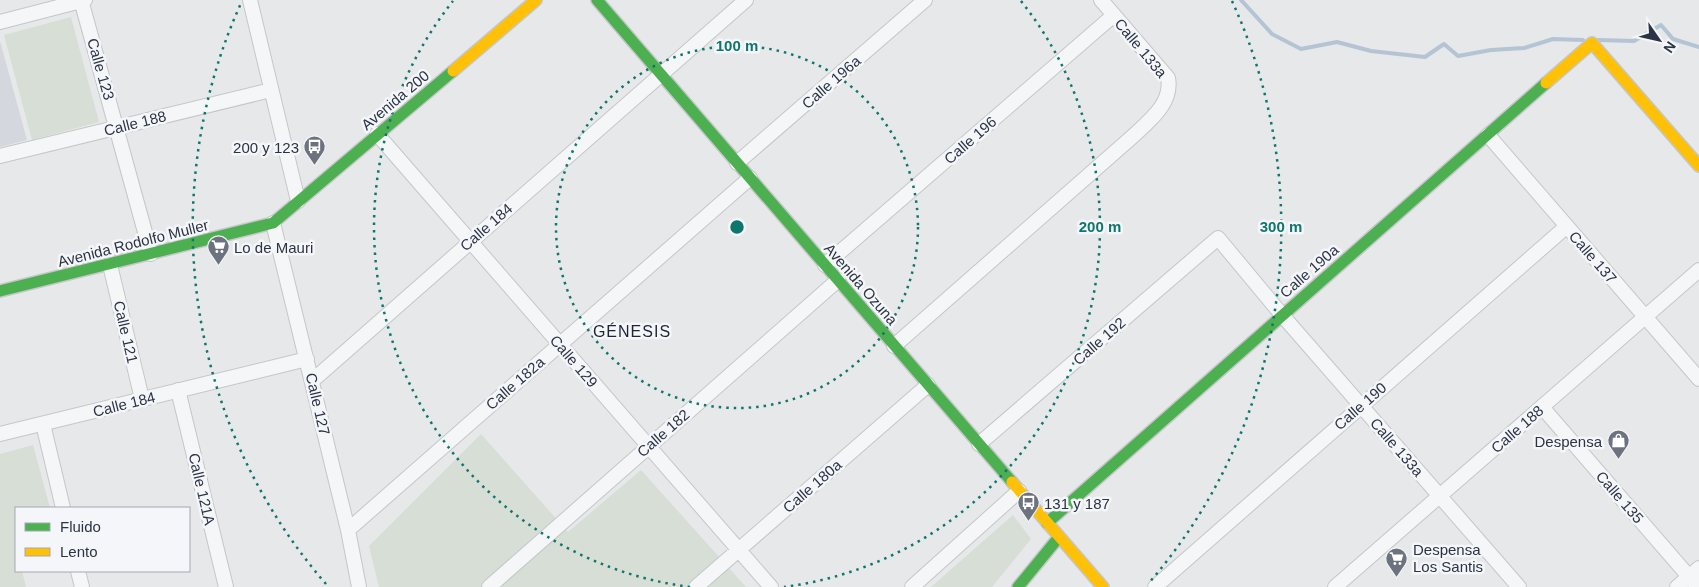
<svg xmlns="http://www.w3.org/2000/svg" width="1699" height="587" viewBox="0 0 1699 587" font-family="Arial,sans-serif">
	<rect width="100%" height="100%" fill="#e6e8ea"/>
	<path fill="#d4d7dd" d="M0,41L27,140L0,147Z"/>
	<path fill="#d6ded6" d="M71,17L99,122L32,140L4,35Z
		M481,434L568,532L641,470L746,587H379L369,546Z
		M33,445L50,508H16V571H22L26,587H0V454Z
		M1013,515L1031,539L992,587H931Z"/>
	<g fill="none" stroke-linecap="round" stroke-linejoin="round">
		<path stroke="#b4c4d5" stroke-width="4" d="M1241,0L1272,34L1301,49L1337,42L1371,51L1425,57L1444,44L1458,56L1491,50L1524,48L1553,39L1583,40
			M1598,40L1634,41L1661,25L1673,39L1699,47"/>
		<defs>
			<path id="street" d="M81,0L151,254
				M250,0L298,201
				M0,22L85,0
				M377,134L771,587
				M1488,135L1699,379
				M0,156L271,90
				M737,163L925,0
				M273,223L348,530L359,587
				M110,265L142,399
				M825,265L1114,15
				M894,346L1132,137C1149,121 1173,103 1168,78L1101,0
				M312,381L746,0
				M178,390L226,587
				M1542,407L1698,587
				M43,424L63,508
				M0,434L307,359
				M979,444L1218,238L1282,315L1519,587
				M348,530L750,178
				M78,571L82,587
				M489,587L838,280
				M696,587L928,385
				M912,587L1019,491
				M1155,587L1567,226
				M1335,587L1699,270
				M1677,587L1699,568"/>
			<path id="fast" d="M597,0L1012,482
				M0,291L273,223L453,71
				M1047,523L1546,83
				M1018,587L1059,537"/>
			<path id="slow" d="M453,71L536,0
				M1546,83L1592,43L1699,166
				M1012,482L1103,587"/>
		</defs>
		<use href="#street" stroke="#c4c6c8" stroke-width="16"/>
		<use href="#fast" stroke="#c4c6c8" stroke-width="14"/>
		<use href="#slow" stroke="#c4c6c8" stroke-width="14"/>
		<use href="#street" stroke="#f5f6f7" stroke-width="14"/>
		<use href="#fast" stroke="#4caf50" stroke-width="11"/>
		<use href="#slow" stroke="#ffc107" stroke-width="11"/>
	</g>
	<g fill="none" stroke="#0f766e" stroke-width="2.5" stroke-dasharray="2.5 5">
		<circle cx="737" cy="227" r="181"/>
		<path d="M690 587A363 363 0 0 1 453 1M1021 1A363 363 0 0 1 784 587"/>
		<path d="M326 584A544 544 0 0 1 242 1M1232 1A544 544 0 0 1 1148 584"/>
	</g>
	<defs>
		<symbol id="bus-pin" viewBox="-11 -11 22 30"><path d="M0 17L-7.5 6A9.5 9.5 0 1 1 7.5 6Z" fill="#6c737f" stroke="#f4f6f9"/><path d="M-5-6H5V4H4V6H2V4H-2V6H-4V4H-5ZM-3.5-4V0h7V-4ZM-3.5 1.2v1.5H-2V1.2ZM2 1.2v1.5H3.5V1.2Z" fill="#fff"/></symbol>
		<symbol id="supermarket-pin" viewBox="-11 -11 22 30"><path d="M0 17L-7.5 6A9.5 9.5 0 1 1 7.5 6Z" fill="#6c737f" stroke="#f4f6f9"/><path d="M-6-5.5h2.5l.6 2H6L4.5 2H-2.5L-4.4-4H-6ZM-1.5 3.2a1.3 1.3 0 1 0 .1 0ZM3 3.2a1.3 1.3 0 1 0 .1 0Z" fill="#fff"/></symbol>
		<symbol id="shop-pin" viewBox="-11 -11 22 30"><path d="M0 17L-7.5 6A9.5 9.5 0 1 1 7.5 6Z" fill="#6c737f" stroke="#f4f6f9"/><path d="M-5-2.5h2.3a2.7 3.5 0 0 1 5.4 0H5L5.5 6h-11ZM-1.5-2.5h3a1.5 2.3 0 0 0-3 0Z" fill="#fff"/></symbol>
	</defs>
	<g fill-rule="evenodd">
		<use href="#bus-pin" x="302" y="134" width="25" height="34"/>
		<use href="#supermarket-pin" x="206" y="234" width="25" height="34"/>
		<use href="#shop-pin" x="1606" y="428" width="25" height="34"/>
		<use href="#bus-pin" x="1016" y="490" width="25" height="34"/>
		<use href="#supermarket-pin" x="1384" y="546" width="25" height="34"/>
	</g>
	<g text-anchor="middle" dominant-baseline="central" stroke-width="5" stroke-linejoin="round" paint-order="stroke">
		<g font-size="15" fill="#2b3445" stroke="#f4f6f9">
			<text transform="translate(1141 48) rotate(50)">Calle 133a</text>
			<text transform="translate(101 69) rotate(74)">Calle 123</text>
			<text transform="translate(831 82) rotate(-41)">Calle 196a</text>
			<text transform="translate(395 100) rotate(-40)">Avenida 200</text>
			<text transform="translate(135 123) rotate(-14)">Calle 188</text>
			<text transform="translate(970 140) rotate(-41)">Calle 196</text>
			<text transform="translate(486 227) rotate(-41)">Calle 184</text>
			<text transform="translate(133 243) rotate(-14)">Avenida Rodolfo Muller</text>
			<text transform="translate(1593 257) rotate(49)">Calle 137</text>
			<text transform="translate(1309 271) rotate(-41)">Calle 190a</text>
			<text transform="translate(861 284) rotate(49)">Avenida Ozuna</text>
			<text transform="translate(126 332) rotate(77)">Calle 121</text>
			<text transform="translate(1099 341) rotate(-41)">Calle 192</text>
			<text transform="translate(574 361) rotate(49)">Calle 129</text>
			<text transform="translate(515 383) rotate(-41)">Calle 182a</text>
			<text transform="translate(124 404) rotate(-14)">Calle 184</text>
			<text transform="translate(318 404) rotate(77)">Calle 127</text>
			<text transform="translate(1360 406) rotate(-41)">Calle 190</text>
			<text transform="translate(1517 429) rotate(-41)">Calle 188</text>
			<text transform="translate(663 433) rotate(-41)">Calle 182</text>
			<text transform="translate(1397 447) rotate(49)">Calle 133a</text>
			<text transform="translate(812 486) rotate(-41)">Calle 180a</text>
			<text transform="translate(202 489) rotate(77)">Calle 121A</text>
			<text transform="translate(1620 497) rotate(49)">Calle 135</text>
		</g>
		<g font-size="15" fill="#2b3445" stroke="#f4f6f9" text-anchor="start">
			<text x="299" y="147" text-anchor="end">200 y 123</text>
			<text x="234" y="247">Lo de Mauri</text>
			<text x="1602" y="441" text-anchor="end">Despensa</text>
			<text x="1044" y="503">131 y 187</text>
			<text x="1413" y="549">Despensa<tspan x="1413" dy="17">Los Santis</tspan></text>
		</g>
		<g font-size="16" letter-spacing="1" fill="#1d2536" stroke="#f4f6f9">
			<text x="632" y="331">GÉNESIS</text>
		</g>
	</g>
	<circle cx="737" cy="227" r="8" fill="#0f766e" stroke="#f4f6f9" stroke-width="2.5"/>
	<g font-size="15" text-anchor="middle" font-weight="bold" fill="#0f766e" stroke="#f4f6f9" stroke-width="5" stroke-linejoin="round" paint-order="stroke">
		<text x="737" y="51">100 m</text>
		<text x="1100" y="232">200 m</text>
		<text x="1281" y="232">300 m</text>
	</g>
	<rect x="15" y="507" width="175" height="65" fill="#f4f6f9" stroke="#a4a8b1"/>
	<rect x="25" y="523" width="25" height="8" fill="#4caf50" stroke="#a4a8b1"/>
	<text x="60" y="532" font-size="15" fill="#2b3445">Fluido</text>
	<rect x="25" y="548" width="25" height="8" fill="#ffc107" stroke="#a4a8b1"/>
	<text x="60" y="557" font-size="15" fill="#2b3445">Lento</text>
	<g transform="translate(1659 40) rotate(124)" stroke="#f4f6f9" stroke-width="4" paint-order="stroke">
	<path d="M0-4L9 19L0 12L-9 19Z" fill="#2b3445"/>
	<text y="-8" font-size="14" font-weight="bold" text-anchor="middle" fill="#2b3445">N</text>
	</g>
</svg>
